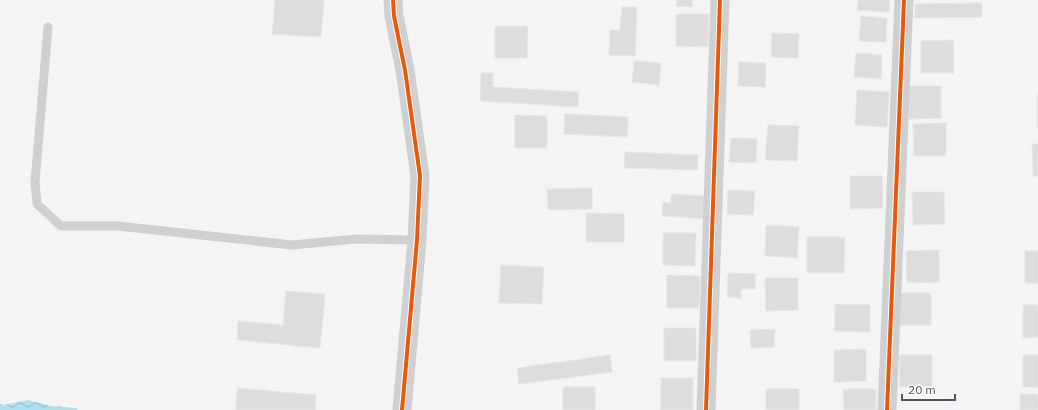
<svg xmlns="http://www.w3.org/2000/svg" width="1038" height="410" viewBox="0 0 1038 410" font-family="'IBM Plex Sans',sans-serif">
	<defs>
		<pattern id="water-waves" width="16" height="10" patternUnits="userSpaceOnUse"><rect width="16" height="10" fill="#aee2f0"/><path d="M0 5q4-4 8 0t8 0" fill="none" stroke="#90bac6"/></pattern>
	</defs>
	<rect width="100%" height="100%" fill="#f4f4f4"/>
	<path fill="url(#water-waves)" d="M28,400L51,406L76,408L78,410H0V404L3,405Z"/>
	<path fill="#ddddde" stroke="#e5e6e7" d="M275,0H324L321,37L272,34Z
		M677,0H693L692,7L676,6Z
		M858,0H890L889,12L857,10Z
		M982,3V17L915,18V4Z
		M622,7H637L635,56L609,55L610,30H620Z
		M676,14H709L708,47L676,46Z
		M861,16L887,18L886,42L859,41Z
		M495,26H528L527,58H495Z
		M772,33L799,34L798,58L771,57Z
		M953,40L954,73H921V41Z
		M856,53L882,55L881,79L854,77Z
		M634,61L661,63L659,85L632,82Z
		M739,62L766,63L765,87L738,86Z
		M481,73H493V87L579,92L578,107L480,101Z
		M909,86H941V118L909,119Z
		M857,90L889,92L887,127L855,125Z
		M1037,95H1038V127H1037Z
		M565,114L628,117L627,137L564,134Z
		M515,115L547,116V148H515Z
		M946,123V156H914L913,124Z
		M768,125L799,126L797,161L765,160Z
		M731,138L757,139L756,163L729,162Z
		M1032,144H1038V176H1033Z
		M625,152L698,155L697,170L624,168Z
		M850,176H882L883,208L850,209Z
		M592,188V209L548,210L547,189Z
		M728,190L755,191L753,215L727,214Z
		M912,192H944L945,224L913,225Z
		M671,194L707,196L706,219L662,216L663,202L671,203Z
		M586,213L624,214V242H586Z
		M766,225L799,227L797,258L765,256Z
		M663,233H696L695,266L663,265Z
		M807,237H845L844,273H807Z
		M939,250V282L907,283L906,251Z
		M1025,251H1038V283H1025Z
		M501,265L544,267L542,304L499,303Z
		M728,273L755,274V289H741V298L727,297Z
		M667,275L700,276L699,308H667Z
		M765,278H798V310L766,311Z
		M286,291L325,294L320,348L237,340L238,321L283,325Z
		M899,293H931V325H899Z
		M835,304L870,305V332L835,331Z
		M1023,305H1038V337L1023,338Z
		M664,328H696V361H664Z
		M775,329L774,347L751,348L750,330Z
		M866,349V381L834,382V350Z
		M610,355L612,372L519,384L517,368Z
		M899,355H932V387H900Z
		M1023,355H1038V387H1023Z
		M661,378H693V410H661Z
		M563,387H595V410H563Z
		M237,388L316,395L315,410H236Z
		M766,389H799V410H766Z
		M843,389H876V410H844Z
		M1020,394H1038V410H1020Z"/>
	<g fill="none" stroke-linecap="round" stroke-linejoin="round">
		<path stroke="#ced0d2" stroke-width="9" d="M48,27L35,182L37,204L61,226H118L292,245L356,239L417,240"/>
		<path stroke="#ced0d2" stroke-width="19" d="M393,0L394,16L405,70L420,176L417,240L402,410
			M706,410L720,0
			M887,410L904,0"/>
		<defs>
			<path id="cycleway" d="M393,0L394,16L405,70L420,176L417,240L402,410
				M706,410L720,0
				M887,410L904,0"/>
		</defs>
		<use href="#cycleway" stroke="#fff" stroke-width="6"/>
		<use href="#cycleway" stroke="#e8590c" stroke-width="4"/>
	</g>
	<path d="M902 394v6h53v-6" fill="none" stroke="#4a5661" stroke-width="2"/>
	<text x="908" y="394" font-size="12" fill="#4a5661" stroke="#ffffff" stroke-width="3" paint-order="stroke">20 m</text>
</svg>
